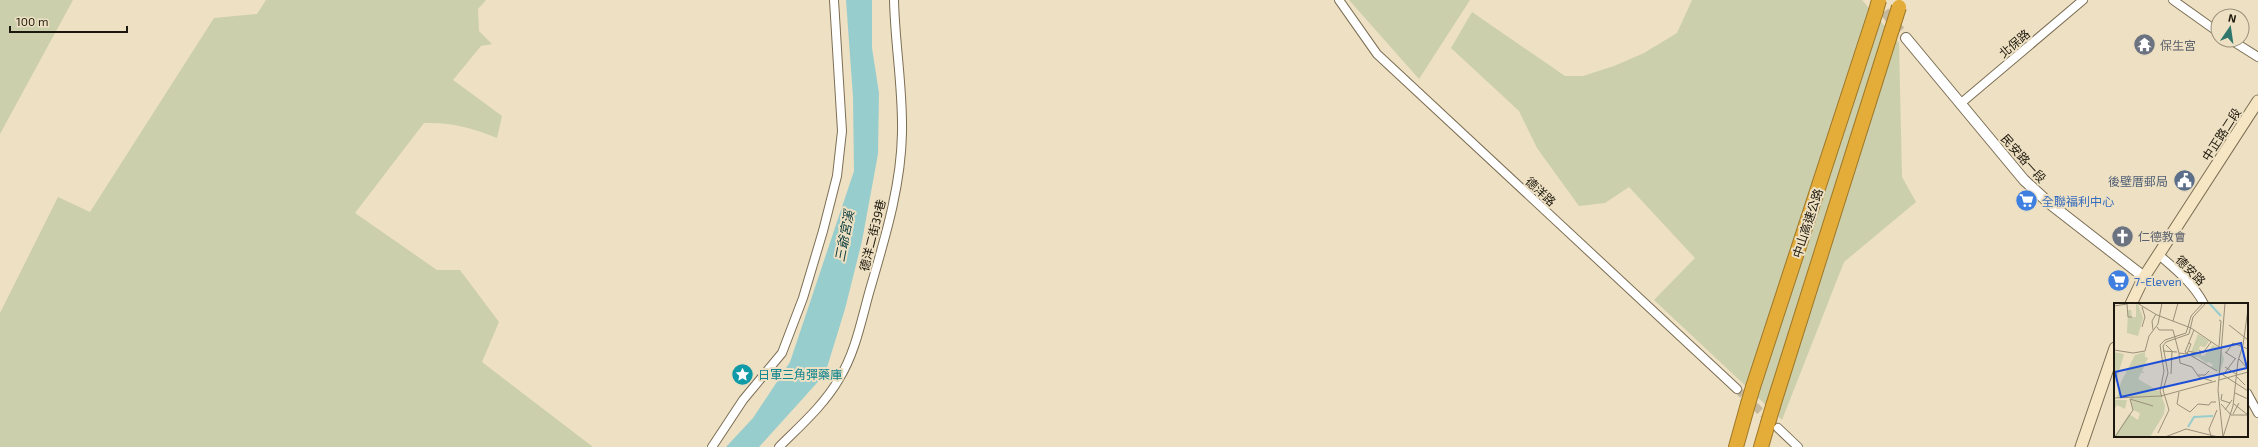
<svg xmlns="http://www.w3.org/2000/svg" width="2258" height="447" viewBox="0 0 2258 447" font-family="'Exo 2','Noto Sans TC',sans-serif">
	<rect width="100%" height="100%" fill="#eee0c2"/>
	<path fill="#cbcfac" d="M0,0H73L0,134Z
		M266,0H486L478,9L479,31L492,44L481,46L453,80L502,116L497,138C473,128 451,122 424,123L355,213L437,270H460L499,322L482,362L593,447H0V313L58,197L90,212L214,18L257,14Z
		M1349,0H1470L1419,79Z
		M1692,0H1862L1899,43L1902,177L1916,202L1844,262L1782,420L1654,300L1695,258L1629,187L1605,203L1579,206L1537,148L1519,111L1451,48L1472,12L1565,76H1583L1614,66L1644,53L1677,33Z"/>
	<path fill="#98cdce" d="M846,0H872V48L879,93L878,154L862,241L845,309L825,374L759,447H726L753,418L790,362L854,171L853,97Z"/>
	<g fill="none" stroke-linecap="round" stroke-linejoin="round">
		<path stroke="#c4b89e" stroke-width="8" stroke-dasharray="8 4" stroke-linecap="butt" d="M1737,389L1778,428"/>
		<path stroke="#c4b89e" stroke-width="10" stroke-dasharray="10 5" stroke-linecap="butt" d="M1875,0L1906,38"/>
		<defs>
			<path id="minor" d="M1339,0L1377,54L1737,389
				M2173,0L2218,32
				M2231,40L2258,57
				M1960,104L2083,0
				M2158,254C2176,270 2193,283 2204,304
				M2247,393L2258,413
				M1778,428L1798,447
				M712,447L743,400L782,353L803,298L823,231L837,176L842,131L834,0
				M779,447C800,426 824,405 839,379C855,353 861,322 869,293C884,241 901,188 902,133C903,88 895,45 894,0"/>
			<path id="tertiary" d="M1906,38L2024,180L2049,203L2144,277"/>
			<path id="secondary" d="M2131,304L2144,277L2258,101
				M2081,447L2115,348"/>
			<path id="motorway" d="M1753,387L1876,11
				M1773,406L1892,29
				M1736,447L1748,404
				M1761,447L1768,423"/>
		</defs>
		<use href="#minor" stroke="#7b6e54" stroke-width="10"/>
		<use href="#tertiary" stroke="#7b6e54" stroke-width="12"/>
		<use href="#secondary" stroke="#7b6e54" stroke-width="13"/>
		<use href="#motorway" stroke="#9e7829" stroke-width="16"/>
		<use href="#minor" stroke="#fff" stroke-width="8"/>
		<use href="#tertiary" stroke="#fff" stroke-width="10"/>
		<use href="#secondary" stroke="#f7e6c3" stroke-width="11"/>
		<use href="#motorway" stroke="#e4ac38" stroke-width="14"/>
		<defs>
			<path id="motorway-bridge" d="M1876,11L1879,0
				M1892,29L1899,7
				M1748,404L1753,387
				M1768,423L1773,406"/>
		</defs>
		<use href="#motorway-bridge" stroke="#9e7829" stroke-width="16" stroke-linecap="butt"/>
		<use href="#motorway-bridge" stroke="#e4ac38" stroke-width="14"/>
	</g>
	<defs>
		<symbol id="temple-disc" viewBox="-11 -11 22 22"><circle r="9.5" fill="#6b7280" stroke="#eee0c2"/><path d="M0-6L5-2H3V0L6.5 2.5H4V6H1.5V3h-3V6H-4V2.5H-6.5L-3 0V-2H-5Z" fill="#fff"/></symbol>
		<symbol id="civic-disc" viewBox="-11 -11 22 22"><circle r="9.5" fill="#5c6f8a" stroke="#eee0c2"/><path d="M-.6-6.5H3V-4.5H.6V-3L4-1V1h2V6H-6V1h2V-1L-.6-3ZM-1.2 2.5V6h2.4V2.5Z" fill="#fff"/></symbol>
		<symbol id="supermarket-disc" viewBox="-11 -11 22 22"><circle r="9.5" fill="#3f7fe0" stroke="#eee0c2"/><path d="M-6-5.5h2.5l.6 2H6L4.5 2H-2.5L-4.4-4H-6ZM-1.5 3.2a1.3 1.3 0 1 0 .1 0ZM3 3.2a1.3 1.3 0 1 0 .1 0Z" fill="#fff"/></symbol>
		<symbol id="church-disc" viewBox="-11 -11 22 22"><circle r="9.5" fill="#6b7280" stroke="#eee0c2"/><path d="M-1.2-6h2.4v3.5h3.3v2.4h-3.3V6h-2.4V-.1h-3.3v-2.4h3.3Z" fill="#fff"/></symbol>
		<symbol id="sight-disc" viewBox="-11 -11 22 22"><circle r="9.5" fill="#0f9aa8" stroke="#eee0c2"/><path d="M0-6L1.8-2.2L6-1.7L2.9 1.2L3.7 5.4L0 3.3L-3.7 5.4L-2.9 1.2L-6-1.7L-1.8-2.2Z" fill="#fff"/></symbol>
	</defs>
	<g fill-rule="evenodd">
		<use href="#temple-disc" x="2132" y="32" width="25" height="25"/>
		<use href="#civic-disc" x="2172" y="168" width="25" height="25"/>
		<use href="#supermarket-disc" x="2014" y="188" width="25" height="25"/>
		<use href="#church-disc" x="2110" y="224" width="25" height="25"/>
		<use href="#supermarket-disc" x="2106" y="268" width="25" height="25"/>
		<use href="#sight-disc" x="730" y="362" width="25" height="25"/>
	</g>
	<g text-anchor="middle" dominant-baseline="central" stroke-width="4" stroke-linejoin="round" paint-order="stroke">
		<g font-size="12" fill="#1d180d" stroke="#eee0c2">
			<text transform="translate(2014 43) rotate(-40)">北保路</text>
			<text transform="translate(2221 134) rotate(-57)">中正路二段</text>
			<text transform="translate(2024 158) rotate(48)">民安路一段</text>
			<text transform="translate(1541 191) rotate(43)">德洋路</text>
			<text transform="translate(1807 223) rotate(-72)">中山高速公路</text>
			<text transform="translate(872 235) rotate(-76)">德洋二街39巷</text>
			<text transform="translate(2191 270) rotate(45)">德安路</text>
		</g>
		<g font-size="12" fill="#5b616d" stroke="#eee0c2" text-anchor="start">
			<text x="2160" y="45">保生宮</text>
			<text x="2138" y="236">仁德教會</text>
		</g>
		<g font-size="12" fill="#4e5e75" stroke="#eee0c2" text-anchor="end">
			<text x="2168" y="181">後壁厝郵局</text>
		</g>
		<g font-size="12" fill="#366cbe" stroke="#eee0c2" text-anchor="start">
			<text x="2042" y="201">全聯福利中心</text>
			<text x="2134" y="281">7-Eleven</text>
		</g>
		<g font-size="12" fill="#0d838f" stroke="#eee0c2" text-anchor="start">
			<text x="758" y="374">日軍三角彈藥庫</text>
		</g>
		<g font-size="13" font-style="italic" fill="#083b3d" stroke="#eee0c2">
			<text transform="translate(844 236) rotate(-79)">三爺宮溪</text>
		</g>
	</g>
	<g transform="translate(2114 303)">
		<rect width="134" height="134" fill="#eee0c2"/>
		<path d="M22,0L24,2L28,12L29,15L24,33L13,30L14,7H17L18,14H22ZM84,31L95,38L91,44L86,43L83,51L90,53L99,42L107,47L110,56L106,70L97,64L99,62L95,59L92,60L83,53L81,55L76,52ZM0,49L10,51L2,79L0,78ZM31,49V54L34,55L28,68L31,70H27L24,76L46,89L51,103L50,111L36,134H0L15,111L24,117L26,110L19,107L16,94L3,95L7,79L21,52ZM0,97H13L11,106L3,102L0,107Z" fill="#cbcfac"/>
		<path fill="none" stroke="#98cdce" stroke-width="2" d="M95,0L107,13M74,124L80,114L99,113"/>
		<path fill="none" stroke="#9a907a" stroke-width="1" d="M23,0L43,12L77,25L105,44M0,3L13,1L14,14H18M28,4L31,14L28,24M59,18L64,0M115,22L134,37M43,24L45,27H59L65,50L73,51L77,41L75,40M74,24L77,13L89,0M39,27L38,18L42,11M80,27L71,49L103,68M52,42L58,48L57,71M105,44L107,18L105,17M0,47L19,50L31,48L35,33L44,21L48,0M85,47L89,50L97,39M49,48L63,49M74,48L87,51M111,49L122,56M65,50L66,60L78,64L85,74L98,78M112,50L119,40L134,46M125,56L134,66M111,64L122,71M106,70L134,88M84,72H91L95,68M109,72L121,56M122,73L131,82M105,77L134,69M65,89L63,101L76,109L84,101L95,102L97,99H102M121,90L134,96M108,91L107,97L116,100M48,94L46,88L50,68L46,42L51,37L72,30L74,24M0,95L47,93L102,78M107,101L117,112H134M120,101L134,112M111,107L118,97M119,111L125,100M44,130L55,107L49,87L54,70L49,43L52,39L75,31L79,14L92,0M97,133L95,126L103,107M1,134L19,107L16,96L39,103M51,134L72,126L104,134M109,134L119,103L124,58L129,42L134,6M109,134L104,87L111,0"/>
		<path fill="#1d4ed8" fill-opacity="0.15" stroke="#1d4ed8" stroke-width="2" d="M127,40L133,65L7,94L1,69Z"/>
		<rect width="134" height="134" fill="none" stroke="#1d180d" stroke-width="2"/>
	</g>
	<g transform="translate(2230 28) rotate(13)"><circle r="19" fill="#eee0c2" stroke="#9a907a"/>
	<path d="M0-3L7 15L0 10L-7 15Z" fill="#30766c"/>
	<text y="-6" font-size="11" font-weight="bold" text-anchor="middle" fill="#1d180d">N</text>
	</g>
	<path d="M10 26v6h117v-6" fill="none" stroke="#1d180d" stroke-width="2"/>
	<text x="16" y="26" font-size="12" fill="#1d180d" stroke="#eee0c2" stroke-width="3" paint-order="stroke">100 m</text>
</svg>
